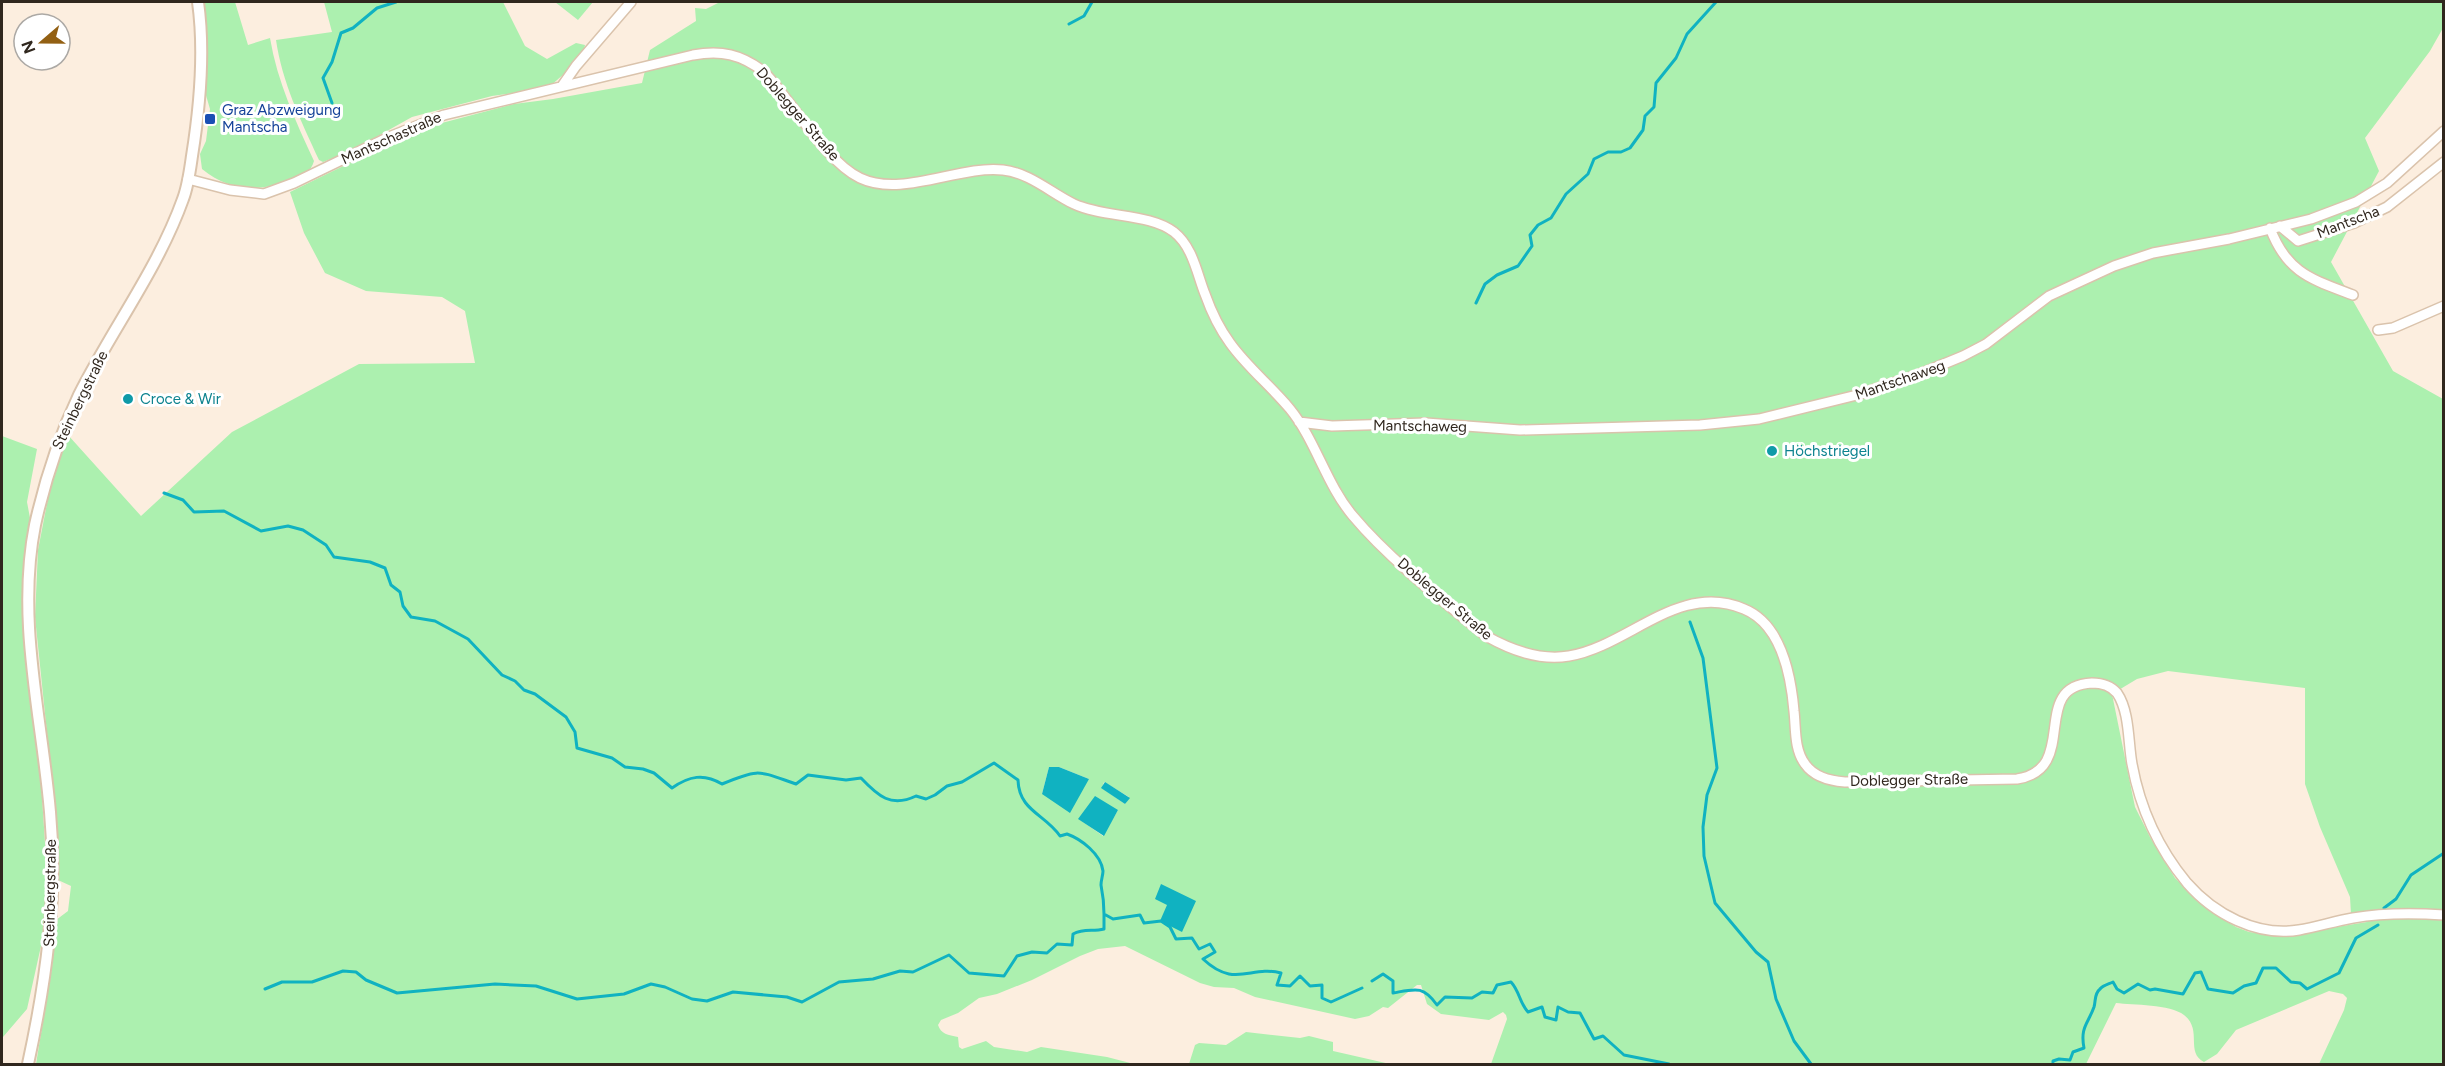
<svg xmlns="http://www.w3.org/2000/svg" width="2445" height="1066" viewBox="0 0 2445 1066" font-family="Figtree,sans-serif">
	<rect width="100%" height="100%" fill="#fceedf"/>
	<path fill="#acf0af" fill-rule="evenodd" d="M202,2H235L248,45L270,38C277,81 296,122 314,161C311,172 303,175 293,179C260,192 232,193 202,169L200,154L206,141L210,109L205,92Z
		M324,2H503L525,46L547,59L576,43L585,45L582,58L548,88L492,96L412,117L353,150L323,162L319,160C301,121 282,82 276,40L332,32Z
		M555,2H593L578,20Z
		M720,2H2443V28L2430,51L2365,138L2379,171L2331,262L2393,371L2443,399V1064H2319L2344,1010L2347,998L2343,994L2329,991L2236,1030L2217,1054L2204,1062C2185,1052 2203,1030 2184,1015C2170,1004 2133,1005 2116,1003L2086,1064H1491L1507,1019L1506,1015L1503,1012L1489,1020L1441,1014L1427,1004L1421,985H1417L1388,1008L1383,1007L1369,1016L1355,1019L1255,997L1234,988L1214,987L1200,983L1125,946L1098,949L1080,956L1032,980L997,994L979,998L958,1013L941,1020L938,1025C941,1034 948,1035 958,1037L959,1047L962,1049L986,1041L994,1047L1027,1052L1041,1047L1107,1057L1134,1064H36L52,967L56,920L68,911L71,886L58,880L56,820L35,617L38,550L51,483L68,435L141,516L232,432L359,364L475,363L465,311L442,297L366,291L325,273L304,233L290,192L419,129L514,104L553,99L642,83L650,50L696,21L695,8L706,9ZM2168,671L2305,688V784L2320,827L2350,897L2351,914L2370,913L2367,922L2287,935L2266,934L2249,932L2236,927L2203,905L2175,878L2150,837L2135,807L2112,694L2137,679ZM1049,767H1059L1089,779L1042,794ZM1104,782L1129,797L1125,804L1102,788ZM1118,810L1103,836L1079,819Z
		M2,436L37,449L27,502L30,518L24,562L23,618L39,752L47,873L45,928L27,1009L3,1037L2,1042Z
		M1246,1032L1300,1038L1309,1036L1333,1042V1051L1390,1064H1189L1195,1045L1199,1043L1226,1045Z"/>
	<path fill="#10b2c1" d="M1049,767H1059L1089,779L1070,813L1042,794Z
		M1105,782L1130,798L1125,804L1101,788Z
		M1095,796L1118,810L1104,836L1078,819Z
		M1161,884L1196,901L1182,932L1160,921L1167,905L1155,899Z"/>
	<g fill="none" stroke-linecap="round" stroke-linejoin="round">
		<path stroke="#10b2c1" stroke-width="3" d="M1069,24L1084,16L1092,2
			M332,103L323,78L332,62L341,33L353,28L377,8L396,2
			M1476,303L1485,284L1497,275L1518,266L1532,246L1530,235L1538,225L1551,218L1566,194L1588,174L1594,159L1608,152H1621L1630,148L1643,130L1645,116L1654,107L1656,83L1676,58L1687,34L1716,2
			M164,493L183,500L194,512L224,511L261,531L288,526L303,530L326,545L334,557L370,562L385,568L391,585L400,592L403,606L411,617L435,621L468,639L502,675L515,681L524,690L535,694L566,717L575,732L577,748L612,758L625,767L643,769L654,773L672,788C689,776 704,773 722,784C760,768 758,771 796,784L808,775L846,780L861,778C878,796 891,808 916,796L926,799L935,795L947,786L962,782L994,763L1018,780C1019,811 1045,814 1060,836L1067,834C1081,839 1101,854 1103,871C1103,875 1101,880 1101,885C1103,895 1104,903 1104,914L1113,919L1140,915L1144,923L1161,921L1170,927L1176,939L1192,938L1199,949L1210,944L1215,952L1203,959C1235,989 1250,965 1281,973L1277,985L1290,986L1300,976L1310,986L1322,985V998L1331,1002L1362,988
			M1690,622L1703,658L1717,768L1707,795L1703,827L1704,856L1715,903L1756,952L1768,962L1776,999L1794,1041L1811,1064
			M2384,908L2396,899L2411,875L2444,853
			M1372,981L1383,974L1393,981V993C1415,989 1423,985 1437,1005L1445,997L1472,998L1482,992L1493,993L1497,985L1511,982C1520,992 1519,1002 1528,1012L1542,1007L1545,1017L1556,1020L1558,1007L1568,1012L1580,1013L1594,1039L1603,1036L1624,1055L1669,1064
			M265,989L282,982H312L343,971L356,972L366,980L397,993L495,984L536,986L577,999L624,994L651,984L665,987L692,999L707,1001L733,992L787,997L802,1002L839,982L873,979L900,971L913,972L949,955L969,973L1004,976L1017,956L1032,952L1047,953L1057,944L1072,945L1073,934C1084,928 1093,932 1104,929V914
			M2053,1064V1061L2059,1059L2070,1060L2073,1052L2084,1048C2080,1027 2088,1024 2094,1007C2096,1000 2094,994 2100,989C2103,985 2109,984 2113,982L2117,989L2124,993L2138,984L2150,990L2155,989L2183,994L2195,973L2201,972L2208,989L2233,993L2244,986L2256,983L2263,968H2276L2291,982L2300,983L2307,989L2339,973L2356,938L2378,925"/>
		<defs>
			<path id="minor" d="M562,86L576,66L631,2
				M188,179L230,190L264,194L294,183L389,137L444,115L693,55C721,50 741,54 764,72C792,101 825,161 860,178C902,198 959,165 1003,170C1030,173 1051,193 1074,204C1104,218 1149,213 1174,232C1193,247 1197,274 1205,294C1211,311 1219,328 1230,343C1247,367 1271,386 1290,409C1316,441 1326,484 1353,516C1389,559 1442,600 1486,636C1511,650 1539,661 1569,656C1629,646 1679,581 1744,609C1781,624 1791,676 1794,711C1796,729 1794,749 1805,764C1814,777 1831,781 1845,782L2017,779C2081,769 2028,686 2092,683C2102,683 2111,686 2117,693C2130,712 2128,743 2132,764C2140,808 2158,848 2187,883C2214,914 2257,937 2299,930C2317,927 2335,921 2353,918C2382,913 2413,913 2444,915
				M2280,226L2298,241L2354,223L2387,207L2444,162
				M2270,228C2287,273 2311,279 2353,295
				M2378,330L2393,328L2444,306
				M1299,422L1332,426L1426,423L1520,430L1700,425L1759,419L1857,395L1917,375L1963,356L1986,344L2049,296L2114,266L2153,253L2229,239L2311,219L2356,202L2387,183L2444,131"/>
			<path id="major" d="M28,1064C46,981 58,898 50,812C42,718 16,620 35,525C45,480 59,437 79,395C112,329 158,269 183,199C188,186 190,170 192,156C200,106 205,52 198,2"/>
		</defs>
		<use href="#minor" stroke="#dac3ac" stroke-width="12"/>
		<use href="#major" stroke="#dac3ac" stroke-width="14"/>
		<use href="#minor" stroke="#fff" stroke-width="9"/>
		<use href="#major" stroke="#fff" stroke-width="10"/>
	</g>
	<rect fill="#1a4fb4" stroke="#fff" stroke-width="2" x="204" y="113" width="12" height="12" rx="3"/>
	<g fill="#0f9aa8" stroke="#fff" stroke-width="2">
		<circle cx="128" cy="399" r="6"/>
		<circle cx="1772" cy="451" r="6"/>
	</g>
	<g text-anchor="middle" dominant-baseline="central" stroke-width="6" stroke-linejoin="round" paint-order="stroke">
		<g font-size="15" fill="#164399" stroke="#fff" text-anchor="start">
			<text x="222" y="110">Graz Abzweigung<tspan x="222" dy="17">Mantscha</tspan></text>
		</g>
		<g font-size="15" fill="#30271e" stroke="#fff">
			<text transform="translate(798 114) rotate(49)">Doblegger Straße</text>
			<text transform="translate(391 138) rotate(-24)">Mantschastraße</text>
			<text transform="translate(2348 222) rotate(-21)">Mantscha</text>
			<text transform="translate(1900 380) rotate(-19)">Mantschaweg</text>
			<text transform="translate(80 400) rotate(-64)">Steinbergstraße</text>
			<text transform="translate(1420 426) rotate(1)">Mantschaweg</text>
			<text transform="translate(1445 599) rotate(40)">Doblegger Straße</text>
			<text transform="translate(1909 780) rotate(-1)">Doblegger Straße</text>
			<text transform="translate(50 893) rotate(-89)">Steinbergstraße</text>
		</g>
		<g font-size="15" fill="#0d838f" stroke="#fff" text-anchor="start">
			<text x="140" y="399">Croce &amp; Wir</text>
			<text x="1784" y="451">Höchstriegel</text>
		</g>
	</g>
	<rect width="2445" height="1066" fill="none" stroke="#30271e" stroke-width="6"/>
	<g transform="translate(42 42) rotate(250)"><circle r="28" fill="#ffffff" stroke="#aca9a5" stroke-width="1.5"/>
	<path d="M0-4.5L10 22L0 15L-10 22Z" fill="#936013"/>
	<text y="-9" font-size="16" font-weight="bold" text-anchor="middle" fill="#30271e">N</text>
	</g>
</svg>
